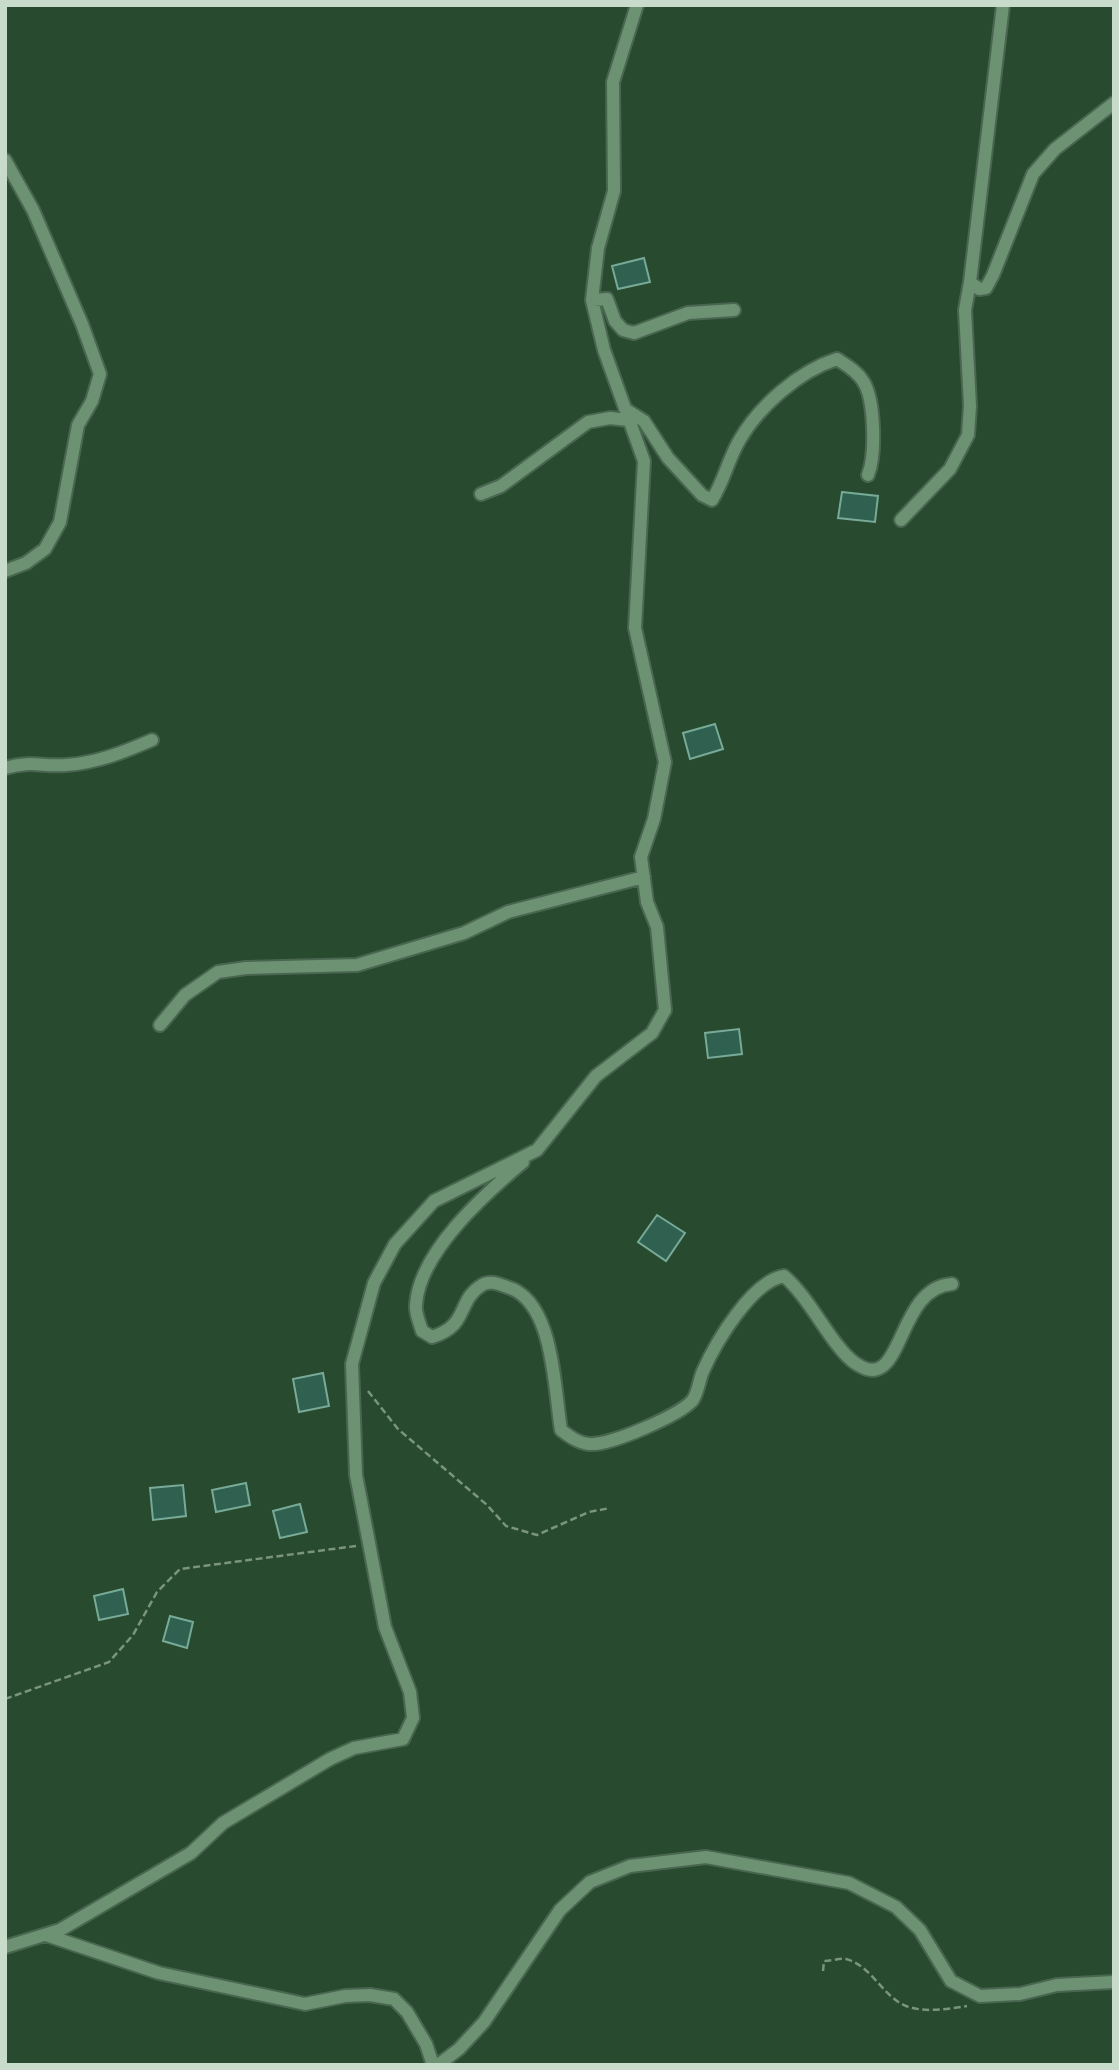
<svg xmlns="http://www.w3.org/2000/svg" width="1119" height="2070" viewBox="0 0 1119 2070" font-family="Lato,sans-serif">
	<rect width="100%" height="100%" fill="#284a2e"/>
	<path fill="#306150" stroke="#77aa97" stroke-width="2" d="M644,258L650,282L618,289L612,266Z
		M842,492L878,496L875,522L838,518Z
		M715,724L723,749L690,759L683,733Z
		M739,1029L742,1054L708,1058L705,1033Z
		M657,1215L685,1233L666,1261L638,1242Z
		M323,1373L329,1406L299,1412L293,1379Z
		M246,1483L250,1505L216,1512L212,1490Z
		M183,1485L186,1516L153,1520L150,1488Z
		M300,1504L307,1532L280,1538L273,1511Z
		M123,1589L128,1614L99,1620L94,1596Z
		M170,1616L193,1622L187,1648L163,1641Z"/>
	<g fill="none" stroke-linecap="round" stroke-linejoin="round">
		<defs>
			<path id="minor" d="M1003,5L970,282L979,289L986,288L993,275L1033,174L1055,149L1114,103
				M5,160L33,210L82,324L100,374L92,401L78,425L60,522L45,549L26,563L5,571
				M592,300L607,299L615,321L623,330L634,333L688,313L734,310
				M625,409L644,421L668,458L702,495L712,500C724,481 728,460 739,441C759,406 799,371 837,359C846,365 857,371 863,381C875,399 876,455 868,475
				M481,494L501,486L588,422L610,418L628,420
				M901,520L950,469L968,435L970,406L965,310L970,282
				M5,768C33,760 41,767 66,765C97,763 124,752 152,740
				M160,1025L185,995L218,972L246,968L357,965L464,933L508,912L644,877
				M523,1162C486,1193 419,1252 416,1305C415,1313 420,1324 422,1331L432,1337C470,1325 456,1301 482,1285C490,1280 499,1284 507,1287C554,1300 554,1388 561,1430C569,1436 578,1443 589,1444C609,1446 678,1416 692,1401C698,1394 699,1380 703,1371C716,1342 752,1281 784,1276C811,1299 832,1347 855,1363C905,1398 894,1288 952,1284
				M46,1935L159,1973L305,2004L345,1996L370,1995L394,1999L407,2012L426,2044L433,2065
				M5,1947L60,1930L191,1853L223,1823L330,1759L354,1748L403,1739L413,1718L410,1692L385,1627L356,1475L352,1364L374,1283L395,1244L434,1201L537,1150L596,1076L652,1033L665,1010L657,927L647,902L641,857L654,819L665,762L635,628L644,461L604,350L592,300L598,248L614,191L613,82L637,5
				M438,2065L459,2049L484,2022L560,1910L590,1882L630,1866L706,1857L849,1883L896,1907L920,1930L951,1981L980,1996L1020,1994L1057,1985L1114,1982"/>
		</defs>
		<use href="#minor" stroke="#496650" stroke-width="16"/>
		<path stroke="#7a947e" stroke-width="2.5" stroke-dasharray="7 3.5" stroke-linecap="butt" d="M368,1391L398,1429L487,1505L506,1526L537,1535L589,1512L610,1508
			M5,1699L109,1662L133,1635L157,1592L180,1569L356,1546
			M823,1971L824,1961C831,1961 840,1958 846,1959C871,1965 883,1997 906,2006C925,2013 948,2009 967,2006"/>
		<use href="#minor" stroke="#6d9173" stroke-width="12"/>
	</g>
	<rect width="1119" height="2070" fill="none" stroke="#c9dccb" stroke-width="14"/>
</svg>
